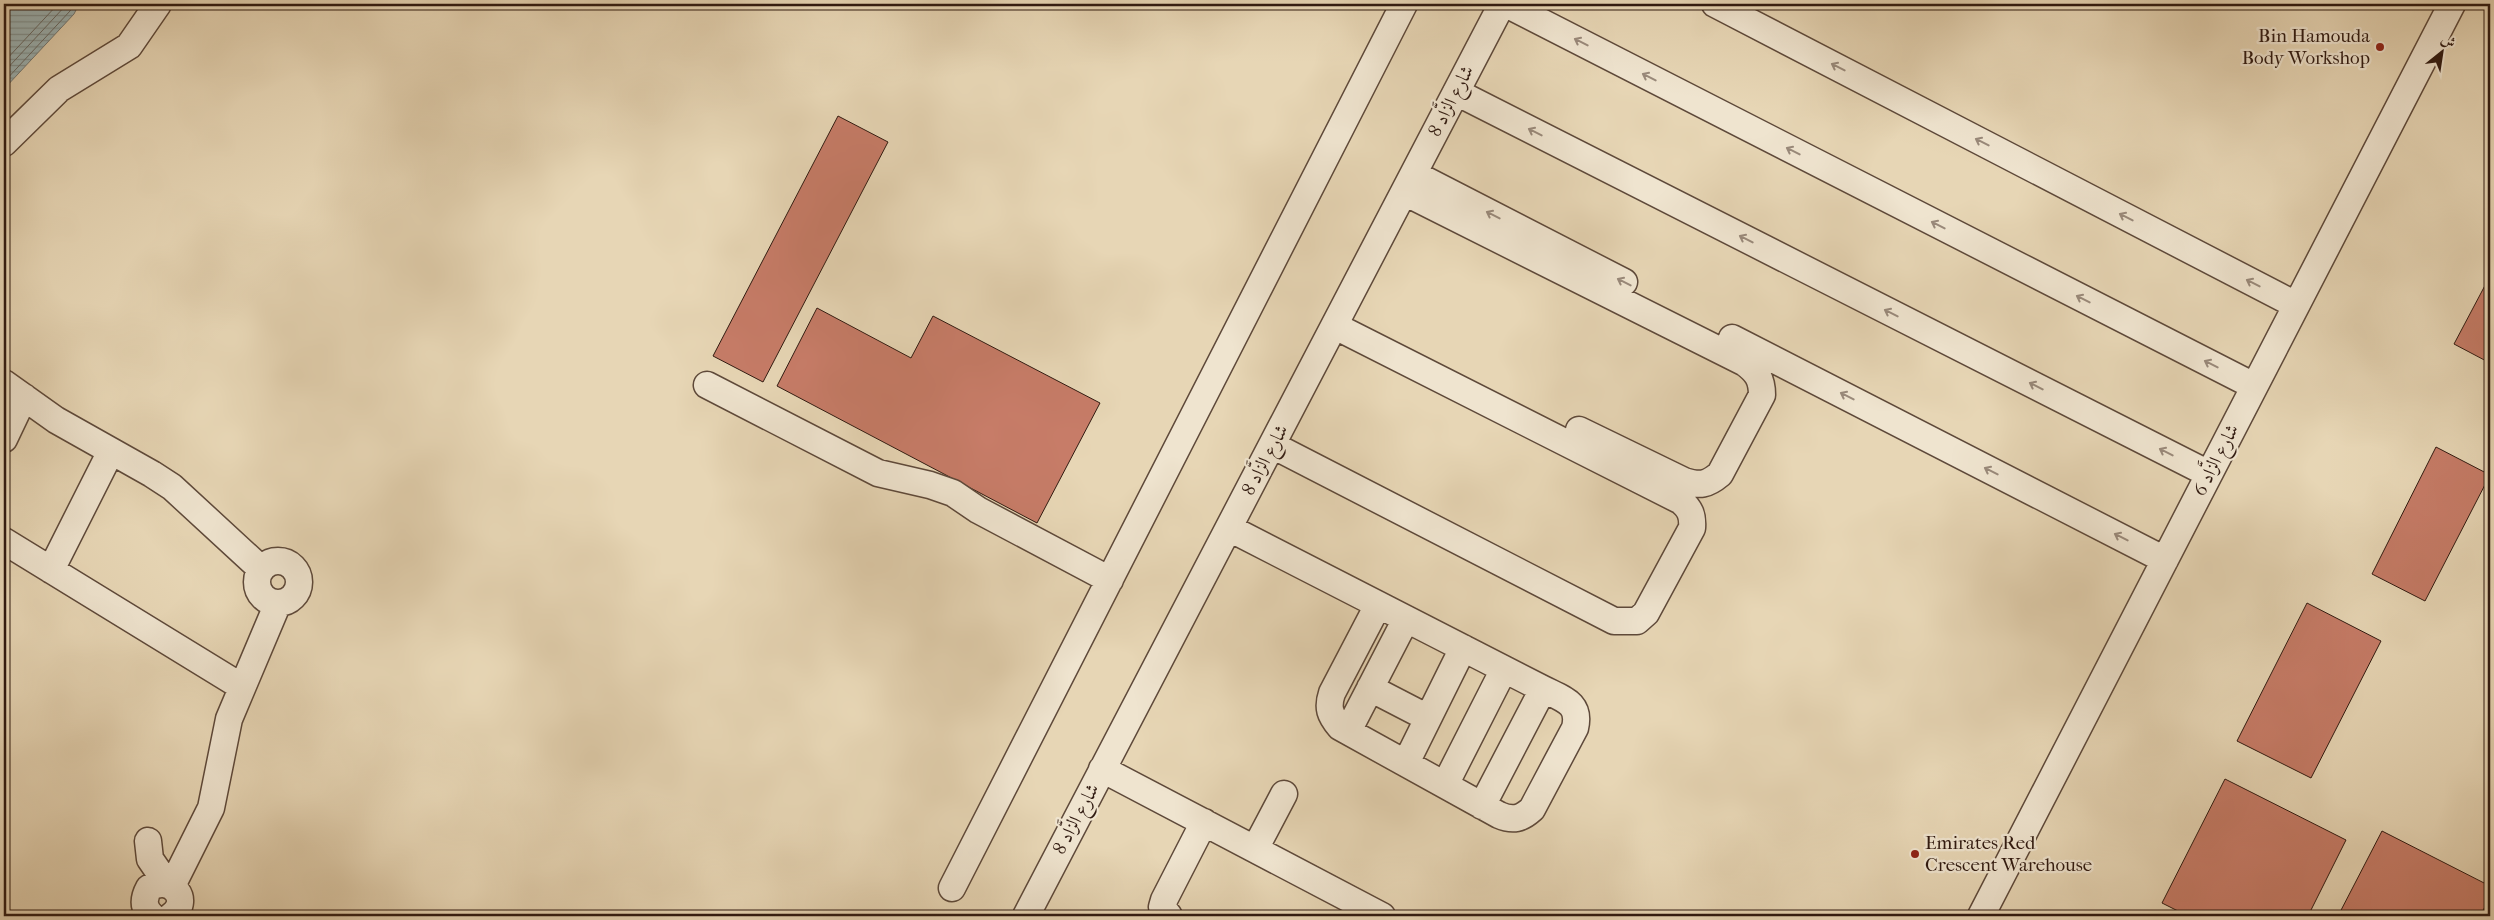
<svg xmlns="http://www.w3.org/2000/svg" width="2494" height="920" viewBox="0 0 2494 920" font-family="'IM FELL French Canon',Amiri,serif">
	<defs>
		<pattern id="water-rules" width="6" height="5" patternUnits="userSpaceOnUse" patternTransform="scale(1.25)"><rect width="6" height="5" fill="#9cb6b9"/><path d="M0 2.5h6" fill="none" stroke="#809395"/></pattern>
	</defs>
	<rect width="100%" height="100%" fill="#e7d6b5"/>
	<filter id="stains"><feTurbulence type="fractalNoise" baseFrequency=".004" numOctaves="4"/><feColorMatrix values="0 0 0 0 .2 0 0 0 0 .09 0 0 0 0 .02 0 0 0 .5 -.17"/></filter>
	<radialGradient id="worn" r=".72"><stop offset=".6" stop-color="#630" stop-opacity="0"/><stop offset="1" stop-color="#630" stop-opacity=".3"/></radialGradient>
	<path fill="url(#water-rules)" stroke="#717876" d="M4,4H79L74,14L4,89Z"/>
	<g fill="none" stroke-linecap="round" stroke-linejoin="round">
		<path stroke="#666865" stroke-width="1" d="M4,62L58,4
			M4,72L67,4
			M4,82L70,11L74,4"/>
	</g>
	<path fill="#c77c68" stroke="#301a11" d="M838,116L888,142L763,382L713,356Z
		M2490,276V363L2454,344Z
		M817,308L911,358L933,316L1100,403L1037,523L777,386Z
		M2436,447L2490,475L2425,601L2372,574Z
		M2307,603L2381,641L2311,778L2237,741Z
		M2225,779L2346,840L2308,916H2188L2162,903Z
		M2382,831L2490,886V897L2480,916H2338Z"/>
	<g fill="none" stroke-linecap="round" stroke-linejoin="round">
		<defs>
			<path id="minor" d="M1506,4L2254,386
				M1715,4L2296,305
				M1456,92L2209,474
				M4,143L59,89L129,46L158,4
				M1414,174L1624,282
				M1404,192L1745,363C1757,372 1762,379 1762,395L1720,474C1707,485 1700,486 1684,481L1579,430
				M1732,338L2165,560
				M4,383L56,420L152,474L172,487L261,569
				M707,385L878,473L930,485L953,493L978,510L1110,580
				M4,439L24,397
				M1272,445L1614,621H1637L1646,613L1692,528C1693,515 1690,509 1681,501L1335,326
				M1229,528L1543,689C1563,699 1581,703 1575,728L1532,809C1521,819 1513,821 1499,815L1340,727C1330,715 1327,708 1332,693L1378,605
				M4,541L242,687
				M257 582a21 21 0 1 1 42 0a21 21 0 1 1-42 0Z
				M51,570L111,451
				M1370,688L1428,718
				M1348,731L1406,619
				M1406,763L1463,648
				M1102,769L1382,916
				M1445,785L1504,669
				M1482,806L1543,689
				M148,841L150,859L161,875L164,883
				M1255,849L1284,794
				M172,886L211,808L229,719L278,603
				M952,888L1404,4
				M152,916C143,908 143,899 149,888C173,874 192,902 171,916
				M1026,916L1502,4
				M1169,916L1162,907L1164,900L1204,822
				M1981,916L2452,4"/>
		</defs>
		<use href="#minor" stroke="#5e493a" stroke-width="29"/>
		<use href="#minor" stroke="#efe4cf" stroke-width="26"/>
	</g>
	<defs><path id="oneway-shaft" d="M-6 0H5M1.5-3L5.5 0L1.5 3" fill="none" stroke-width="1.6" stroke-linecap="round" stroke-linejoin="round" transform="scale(1.25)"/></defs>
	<g stroke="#99897a">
		<use href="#oneway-shaft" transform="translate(1581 42) rotate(-153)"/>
		<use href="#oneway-shaft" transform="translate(1838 67) rotate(-153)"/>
		<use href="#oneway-shaft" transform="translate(1649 77) rotate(-153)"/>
		<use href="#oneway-shaft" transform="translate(1535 132) rotate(-153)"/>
		<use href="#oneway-shaft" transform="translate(1982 142) rotate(-153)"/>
		<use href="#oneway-shaft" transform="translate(1793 151) rotate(-153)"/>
		<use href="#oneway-shaft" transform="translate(1493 215) rotate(-153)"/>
		<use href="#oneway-shaft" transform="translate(2126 217) rotate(-153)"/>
		<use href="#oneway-shaft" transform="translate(1938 225) rotate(-153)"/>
		<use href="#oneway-shaft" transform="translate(1746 239) rotate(-153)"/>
		<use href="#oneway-shaft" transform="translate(1624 282) rotate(-153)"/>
		<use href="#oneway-shaft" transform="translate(2253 283) rotate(-153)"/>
		<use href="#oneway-shaft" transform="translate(2083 299) rotate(-153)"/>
		<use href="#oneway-shaft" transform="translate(1891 313) rotate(-153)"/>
		<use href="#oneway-shaft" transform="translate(2211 364) rotate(-153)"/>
		<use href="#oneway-shaft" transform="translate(2036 386) rotate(-153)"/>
		<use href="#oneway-shaft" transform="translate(1847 396) rotate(-153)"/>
		<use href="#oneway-shaft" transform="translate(2166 452) rotate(-153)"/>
		<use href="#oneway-shaft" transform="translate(1991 471) rotate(-153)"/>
		<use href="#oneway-shaft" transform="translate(2121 537) rotate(-153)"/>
	</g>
	<g fill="#8f2418" stroke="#efe4cf" stroke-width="2">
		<circle cx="2380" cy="47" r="5"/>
		<circle cx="1915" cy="854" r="5"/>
	</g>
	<g text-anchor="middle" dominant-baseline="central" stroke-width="4.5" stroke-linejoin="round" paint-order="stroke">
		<g font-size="19" fill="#301a11" stroke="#efe4cf" text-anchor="end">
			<text x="2370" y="36">Bin Hamouda<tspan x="2370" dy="22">Body Workshop</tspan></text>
			<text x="1925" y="843" text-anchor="start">Emirates Red<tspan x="1925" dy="22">Crescent Warehouse</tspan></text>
		</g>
		<g font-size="19" fill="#301a11" stroke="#efe4cf">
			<text transform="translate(1451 101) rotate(-63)">شارع الزَّاد 8</text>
			<text transform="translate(1265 460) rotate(-62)">شارع الزَّاد 8</text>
			<text transform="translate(2216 460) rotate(-63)">شارع الزَّاد 6</text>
			<text transform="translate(1076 819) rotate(-62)">شارع الزَّاد 8</text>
		</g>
	</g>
	<rect width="2494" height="920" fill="none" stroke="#e7d6b5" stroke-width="20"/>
	<rect x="5" y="5" width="2484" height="910" fill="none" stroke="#301a11" stroke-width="2.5"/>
	<rect x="10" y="10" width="2474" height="900" fill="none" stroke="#301a11"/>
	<g transform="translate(2442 52) rotate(30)" stroke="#efe4cf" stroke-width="4" paint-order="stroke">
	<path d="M0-4L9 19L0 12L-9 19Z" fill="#301a11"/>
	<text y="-8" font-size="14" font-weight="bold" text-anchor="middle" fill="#301a11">ش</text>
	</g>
	<rect width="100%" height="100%" filter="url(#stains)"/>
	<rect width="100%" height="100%" fill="url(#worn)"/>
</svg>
